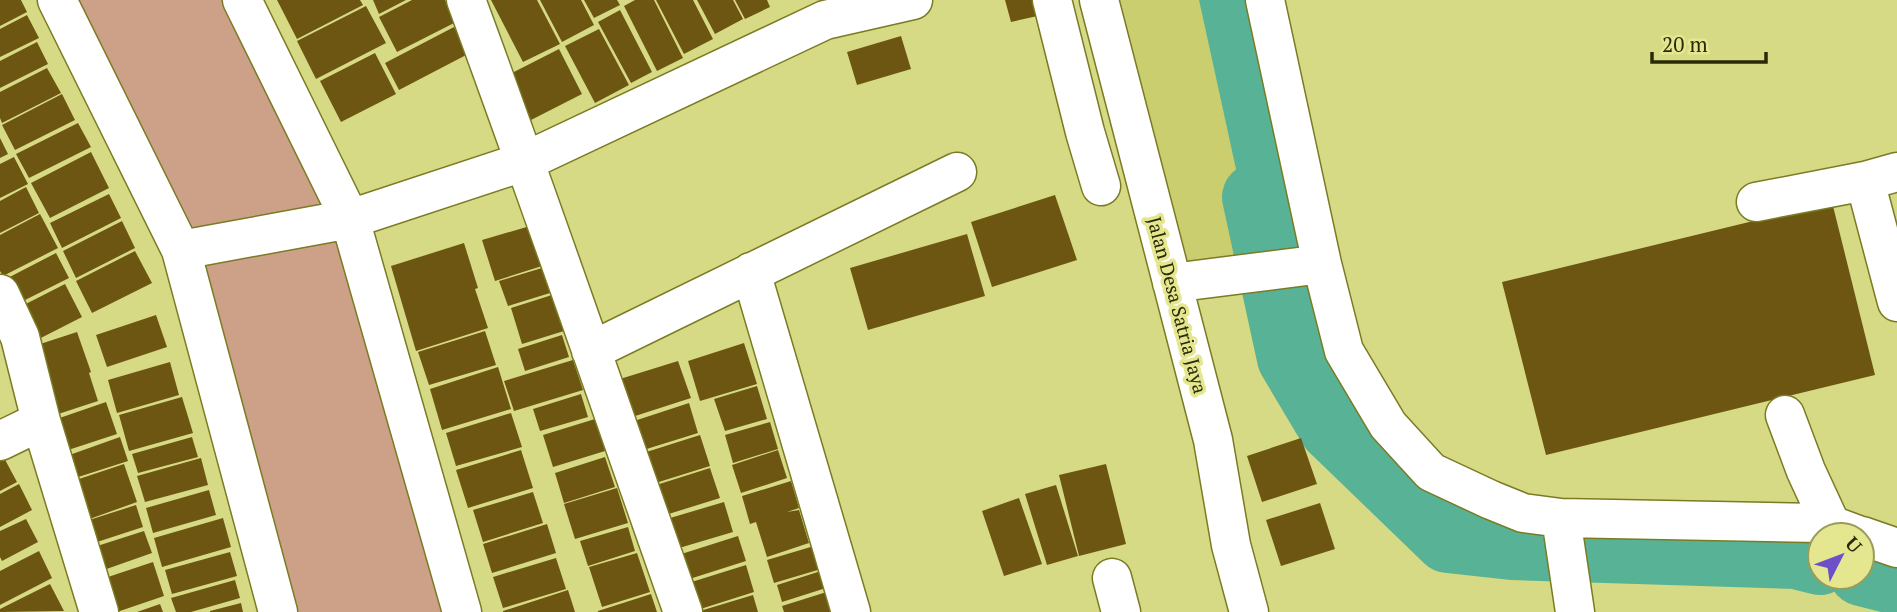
<svg xmlns="http://www.w3.org/2000/svg" width="1897" height="612" viewBox="0 0 1897 612" font-family="'PT Serif',serif">
	<rect width="100%" height="100%" fill="#d7da84"/>
	<path fill="#cbce6e" d="M1099,0H1199L1258,270L1182,283Z"/>
	<path fill="#cda088" d="M57,0H242L350,219L462,612H278L181,250Z
		M1322,264L1388,425L1491,500L1820,535V561L1796,555L1512,546L1448,539L1332,427L1291,358L1272,271Z
		M1862,535L1897,547V581L1862,572Z"/>
	<path fill="#58b396" d="M1199,0H1265L1322,264L1258,270Z"/>
	<g fill="none" stroke-linecap="round" stroke-linejoin="round">
		<path stroke="#58b396" stroke-width="68" d="M1256,197L1291,358L1332,427L1448,539L1512,546L1796,555L1820,561
			M1862,572L1897,581"/>
	</g>
	<path fill="#6c5611" d="M0,0H21L27,12L0,26Z
		M277,0H360L363,5L297,39Z
		M373,0H406L379,14Z
		M412,0H445L456,22L397,52L379,17Z
		M491,0H537L560,44L523,62Z
		M540,0H581L594,25L562,42Z
		M584,0H617L620,5L594,18Z
		M635,0H654L683,58L657,71L624,6Z
		M656,0H693L713,39L684,54Z
		M697,0H733L743,19L715,34Z
		M735,0H767L770,7L745,19Z
		M1005,0H1038L1042,15L1011,22Z
		M366,6L386,43L316,79L297,41Z
		M620,10L652,72L631,83L598,22Z
		M27,15L39,38L0,57V29Z
		M454,27L468,54L399,90L385,63Z
		M599,29L629,85L595,103L565,46Z
		M901,36L911,69L857,85L847,52Z
		M37,42L48,64L0,88V61Z
		M559,49L582,94L531,120L508,75Z
		M375,53L396,94L341,122L320,81Z
		M47,68L61,93L2,123L0,118V92Z
		M62,94L75,120L15,150L2,125Z
		M78,123L91,147L29,178L16,154Z
		M0,138L8,154L0,158Z
		M91,152L109,188L50,218L31,183Z
		M14,157L28,184L0,198V164Z
		M26,187L39,213L0,233V201Z
		M109,194L121,218L62,248L50,223Z
		M1055,195L1077,260L992,287L971,222Z
		M1832,202L1875,375L1546,455L1502,282Z
		M40,214L58,248L3,276L0,271V235Z
		M122,221L135,248L76,278L63,251Z
		M530,226L542,266L495,281L482,240Z
		M967,234L985,296L868,330L850,268Z
		M464,243L478,288L475,289L488,328L416,351L391,266Z
		M135,251L152,283L92,313L76,281Z
		M56,253L69,278L11,307L0,282Z
		M542,268L550,293L508,306L499,281Z
		M65,284L82,317L31,343L14,310Z
		M552,295L564,331L522,344L511,308Z
		M156,315L167,347L107,367L96,335Z
		M485,331L496,365L429,385L418,352Z
		M77,332L91,372L89,373L98,401L46,418L31,347Z
		M562,335L569,357L525,371L518,349Z
		M744,343L757,384L700,401L688,361Z
		M573,360L583,390L514,411L504,381Z
		M678,361L691,398L632,417L620,379Z
		M170,362L179,395L117,413L108,380Z
		M498,367L511,409L442,430L430,389Z
		M757,386L767,419L725,431L714,399Z
		M581,394L588,417L540,431L533,409Z
		M182,397L193,433L129,451L119,415Z
		M106,402L117,434L59,453L48,422Z
		M689,403L698,433L637,452L628,423Z
		M511,413L522,447L456,466L446,433Z
		M595,419L605,451L553,467L543,435Z
		M770,422L778,449L733,463L725,435Z
		M700,435L710,466L646,486L637,455Z
		M120,437L128,461L69,480L61,458Z
		M192,437L198,457L138,473L132,454Z
		M1301,438L1317,484L1262,502L1247,456Z
		M521,450L533,488L468,508L456,470Z
		M778,450L787,478L741,493L732,465Z
		M3,456L17,482L0,491V457Z
		M605,457L615,487L564,503L555,473Z
		M201,458L208,485L145,502L137,476Z
		M124,464L137,502L84,521L70,482Z
		M1106,464L1126,544L1079,556L1059,475Z
		M710,468L720,498L659,517L650,487Z
		M791,481L799,508L787,512L799,510L809,543L767,557L756,522L750,524L742,496Z
		M19,484L32,510L0,527V494Z
		M1056,485L1078,556L1047,565L1025,494Z
		M617,488L628,523L575,539L564,504Z
		M209,490L216,515L153,533L146,508Z
		M533,492L543,523L483,542L473,510Z
		M1019,498L1042,564L1004,576L982,511Z
		M724,502L733,532L669,551L660,521Z
		M1320,503L1335,549L1281,566L1266,520Z
		M136,505L143,527L91,544L83,522Z
		M223,518L231,547L162,567L154,538Z
		M26,519L38,542L2,561L0,557V531Z
		M547,524L556,553L492,573L483,544Z
		M628,527L635,551L588,566L580,541Z
		M144,531L152,553L98,572L91,548Z
		M738,536L746,561L680,582L672,557Z
		M814,546L821,569L774,583L767,560Z
		M39,551L52,578L0,605V571Z
		M230,552L237,576L172,594L165,570Z
		M637,553L650,592L602,607L589,567Z
		M556,558L566,589L503,608L493,577Z
		M153,562L164,596L117,612L102,579Z
		M746,565L754,592L691,612L682,585Z
		M821,571L826,588L782,602L777,585Z
		M235,580L240,598L191,612H176L171,598Z
		M50,584L64,611L0,612V609Z
		M568,590L575,612H503V611Z
		M833,590L840,612H784L782,606Z
		M651,594L657,612H598V611Z
		M753,595L758,612H700V611Z
		M241,603L243,612H210V611Z
		M160,604L163,612H137Z"/>
	<g fill="none" stroke-linecap="round" stroke-linejoin="round">
		<defs>
			<path id="minor" d="M57,0L181,250L278,612
				M242,0L350,219L462,612
				M466,0C541,203 611,408 683,612
				M1052,0L1085,132L1101,186
				M1099,0L1213,440L1231,545L1249,612
				M1265,0L1322,264L1344,351L1388,425L1431,472L1491,500L1523,513L1561,518L1819,523L1831,525L1858,535
				M1865,181L1897,172
				M1756,202L1865,181L1897,302
				M181,250L350,219L526,161L825,20L913,0
				M751,272L851,612
				M1172,283L1322,264
				M0,294L20,337L41,421L99,612
				M591,351L957,172
				M1785,415L1806,471L1831,525
				M0,441L41,421
				M1561,518L1575,612
				M1862,536L1897,548
				M1112,578L1121,612"/>
		</defs>
		<use href="#minor" stroke="#7a7b23" stroke-width="41"/>
		<use href="#minor" stroke="#fff" stroke-width="38"/>
	</g>
	<g text-anchor="middle" dominant-baseline="central" stroke-width="7" stroke-linejoin="round" paint-order="stroke">
		<g font-size="19" fill="#2a2b06" stroke="#e4e790">
			<text transform="translate(1178 305) rotate(75)">Jalan Desa Satria Jaya</text>
		</g>
	</g>
	<g transform="translate(1841 556) rotate(48)"><circle r="33" fill="#e4e790" stroke="#9a9c59" stroke-width="2"/>
	<path d="M0-5L12 26L0 18L-12 26Z" fill="#6d4fc9"/>
	<text y="-10" font-size="19" font-weight="bold" text-anchor="middle" fill="#2a2b06">U</text>
	</g>
	<path d="M1652 52v10h114v-10" fill="none" stroke="#2a2b06" stroke-width="3.5"/>
	<text x="1662" y="52" font-size="21" fill="#2a2b06" stroke="#e4e790" stroke-width="5" paint-order="stroke">20 m</text>
</svg>
